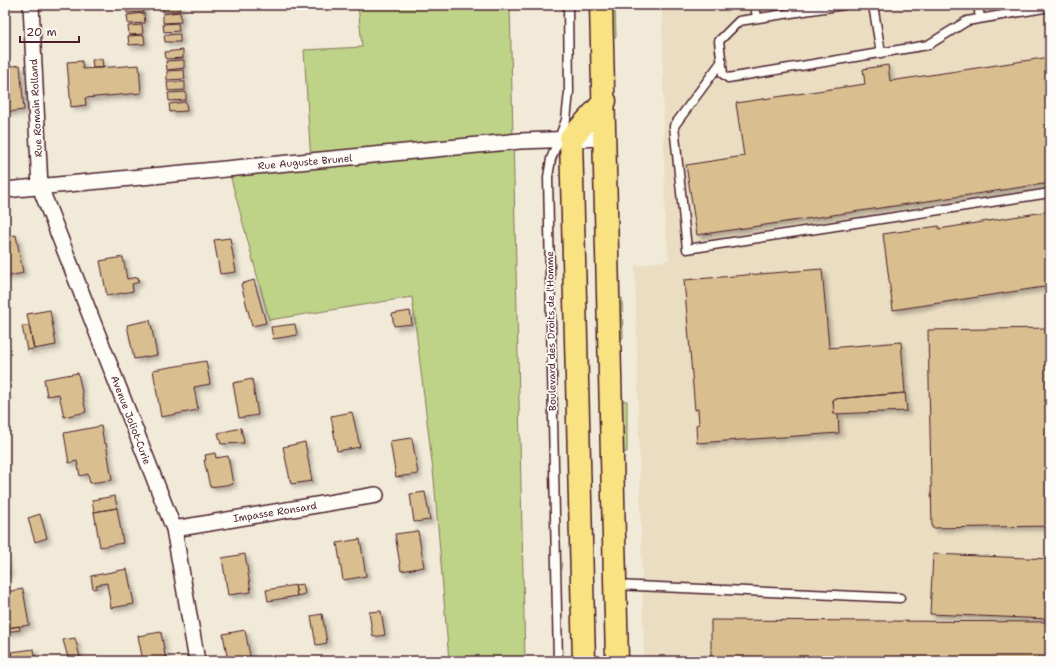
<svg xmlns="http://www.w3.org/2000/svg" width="1055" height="666" viewBox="0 0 1055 666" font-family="'Shantell Sans',sans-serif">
	<defs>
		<filter id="shadow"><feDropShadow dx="3.5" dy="3.5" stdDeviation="2" flood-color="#0004"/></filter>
	</defs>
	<rect width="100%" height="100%" fill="#f2ead8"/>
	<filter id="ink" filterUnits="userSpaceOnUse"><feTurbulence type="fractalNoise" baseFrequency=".025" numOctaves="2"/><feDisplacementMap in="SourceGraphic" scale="8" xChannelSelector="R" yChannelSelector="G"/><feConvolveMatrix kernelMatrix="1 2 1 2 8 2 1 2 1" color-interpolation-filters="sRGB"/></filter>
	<g filter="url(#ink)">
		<path fill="#eaddc2" d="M662,5H1050V661H644L635,266L669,260L665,226Z"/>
		<path fill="#bfd388" stroke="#84795a" d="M358,5H510L525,661H449L434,479L412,297L269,320L229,171L311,162L304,50L362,47Z
			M610,5H615L616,37H611Z
			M617,298H622L623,338L618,339Z
			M620,400L627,401V452H620Z"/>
		<path fill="#d9bf8f" stroke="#4a1f2b" filter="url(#shadow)" d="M126,5H143L144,12L127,13Z
			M162,5H180V11L163,12Z
			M180,12L181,22L163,23V14Z
			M144,13L145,23L128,24L127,15Z
			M178,23L179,31L164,32L163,24Z
			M142,25L143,34L129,35L128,26Z
			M180,34V42H165L164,35Z
			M144,35L145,44L129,45L128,36Z
			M183,50V58L166,59L165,52Z
			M1050,57V183L697,235L686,165L744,156L736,103L865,84L863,69L888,65L890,81Z
			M102,59L103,68H93L92,60Z
			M184,60V68L167,70L166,61Z
			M82,61L83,69L139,65L141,93L85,98L86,105L71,107L67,62Z
			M20,65L24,110L7,112V103H5V67Z
			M184,70L185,79L167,80V71Z
			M167,82H185V90L168,91Z
			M186,92V100L169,101L168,93Z
			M186,102L187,111L170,112L169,104Z
			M1050,211V286L893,310L883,234L939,226V229Z
			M16,235L23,273L5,277V237Z
			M230,238L236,272L220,274L214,240Z
			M123,257L127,279L138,277L139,282L132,284L133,291L107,296L100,261Z
			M822,269L829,348L901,342L905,393L833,399L834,414H838L839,433L697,443L696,425L699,424L698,409L695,410L684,280Z
			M254,280L266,323L252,326L241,284Z
			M50,310L56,345L34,349L27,314Z
			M410,311L412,324L394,326L392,314Z
			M150,320L157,355L134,359L127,325Z
			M295,324L297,335L273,339L271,327Z
			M22,326H29L34,349L27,350Z
			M1050,328V526L932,528L928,330Z
			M206,361L210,384L194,387L198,410L161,417L153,370Z
			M78,373L86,412L64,417L59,394L47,396L44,379Z
			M252,379L258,415L239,418L233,383Z
			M905,393L907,411L834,414L833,399Z
			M352,412L360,447L337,451L331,416Z
			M101,426L104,443H106L112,480L90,483L88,474L80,476L77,461L69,463L64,433Z
			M241,428L244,443L221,444L218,433Z
			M412,438L418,474L396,477L390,441Z
			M305,442L312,481L291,484L283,447Z
			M215,453L216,458L228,456L233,484L210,487L204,460H206L205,455Z
			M425,492L430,520L414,522L410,494Z
			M115,496L117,508L94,512L92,500Z
			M117,508L123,543L100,547L94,512Z
			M40,514L47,538L35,542L28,518Z
			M418,531L424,567L401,571L395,534Z
			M360,539L366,576L343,580L337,543Z
			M245,554L251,592L228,595L222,558Z
			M933,554L1050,559V619L930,614Z
			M5,556L9,574H5Z
			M127,569L134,604L111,608L107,583L96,585L97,588L93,589L91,576Z
			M303,584L305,594L297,596L295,585Z
			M295,585L297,596L268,601L266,590Z
			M23,589L29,625L7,628L5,617V592Z
			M381,611L385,635L373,637L369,612Z
			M322,614L327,643L316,645L311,616Z
			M5,617L7,628L19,626L20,630L5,632Z
			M711,620L1050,622V661H711Z
			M245,630L251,661H228L223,634Z
			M161,632L166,661H143L138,636Z
			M75,638L81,661H69L63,640Z
			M34,649L36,661H13L11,652Z
			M11,652L13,661H7L5,653Z"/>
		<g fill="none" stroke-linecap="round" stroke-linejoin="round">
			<defs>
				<path id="service" d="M755,5L757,18
					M844,5L739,21L719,41L723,74L728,78L928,45L967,21L1050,7
					M873,5L881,53
					M978,5L980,18
					M722,61L674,126L687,249L1050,193
					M615,585L900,598
					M558,661L548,177L551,159L566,120L569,92L568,5"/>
				<path id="minor" d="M31,5L40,187L174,529L197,661
					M5,190L520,141L605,138
					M174,529L376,495"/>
				<path id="primary" d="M601,5L617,661
					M584,661L571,138L605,101"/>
			</defs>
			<use href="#service" stroke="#4a1f2b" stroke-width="11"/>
			<use href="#minor" stroke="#4a1f2b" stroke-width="18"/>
			<use href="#primary" stroke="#4a1f2b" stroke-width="25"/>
			<use href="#service" stroke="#fdfcf7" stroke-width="8"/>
			<use href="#minor" stroke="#fdfcf7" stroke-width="15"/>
			<use href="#primary" stroke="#f8e281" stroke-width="22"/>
		</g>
	</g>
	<g text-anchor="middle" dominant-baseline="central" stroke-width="3.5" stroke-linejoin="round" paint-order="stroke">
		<g font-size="10" fill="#4a1f2b" stroke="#fdfcf7">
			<text transform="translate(36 108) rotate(-93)">Rue Romain Rolland</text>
			<text transform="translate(305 162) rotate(-5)">Rue Auguste Brunel</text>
			<text transform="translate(551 331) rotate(-91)">Boulevard des Droits de l'Homme</text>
			<text transform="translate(131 420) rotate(69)">Avenue Joliot-Curie</text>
			<text transform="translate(275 512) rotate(-9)">Impasse Ronsard</text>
		</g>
	</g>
	<rect width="1055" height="666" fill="none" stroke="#fdfcf7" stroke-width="20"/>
	<rect x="10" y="10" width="1035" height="646" fill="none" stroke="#4a1f2b" stroke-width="1.5" filter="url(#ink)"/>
	<path d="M20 36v6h59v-6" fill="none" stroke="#4a1f2b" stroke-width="2"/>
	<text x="26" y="36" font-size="12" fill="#4a1f2b" stroke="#fdfcf7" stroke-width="3" paint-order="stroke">20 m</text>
</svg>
